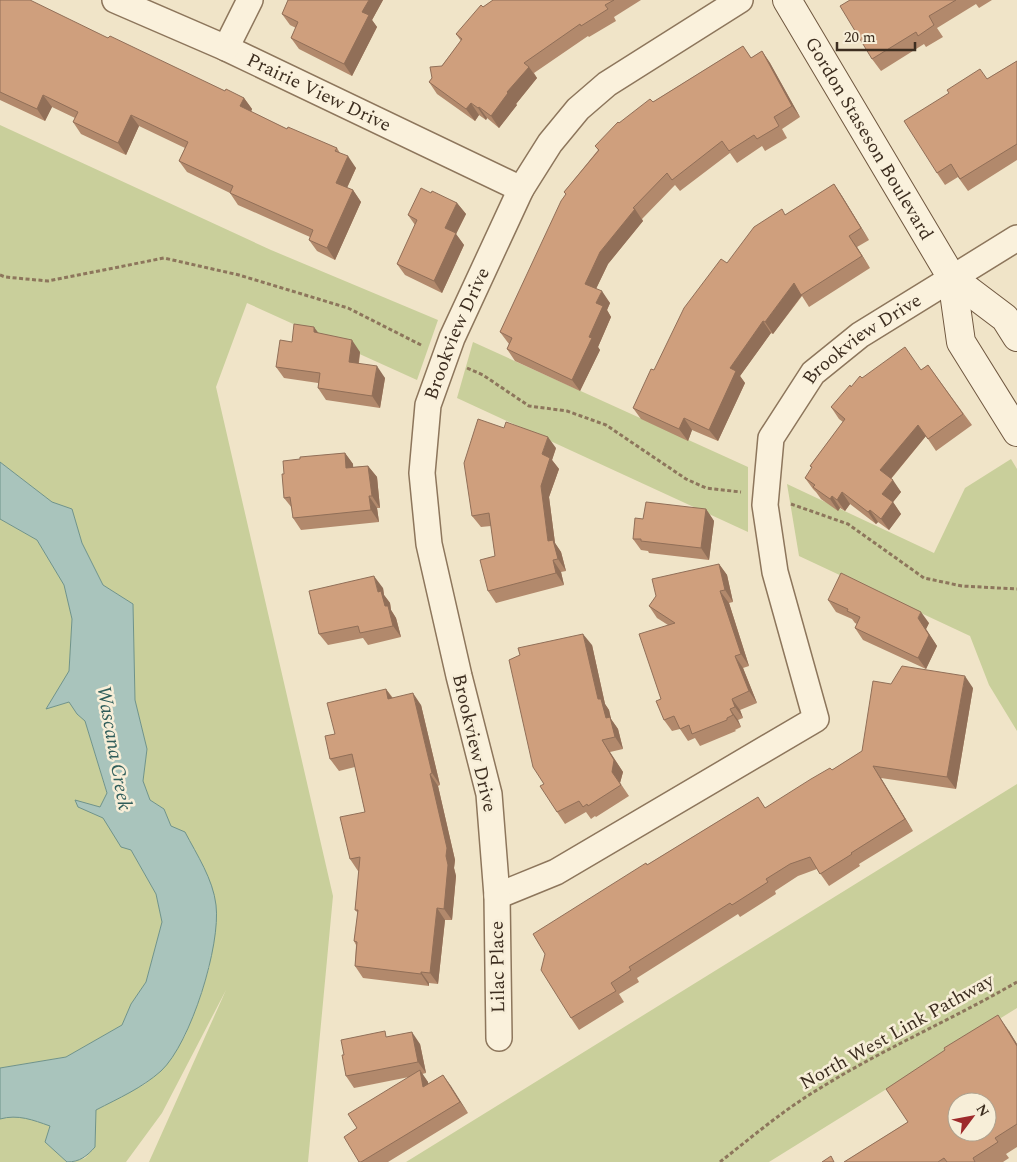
<svg xmlns="http://www.w3.org/2000/svg" width="1017" height="1162" viewBox="0 0 1017 1162" font-family="Spectral,serif">
	<rect width="100%" height="100%" fill="#f0e4c8"/>
	<path fill="#c9cf9b" d="M0,125L271,250L438,320L417,380L247,303L216,387L333,896L308,1162H149L226,990L162,1113L126,1162H72L85,1158L95,1147L96,1110L145,1084L163,1069L185,1036L200,998L210,965L171,826L164,809L150,800L143,781L147,749L135,700L133,604L103,585L82,543L72,509L52,502L0,462Z
		M473,342L748,467V532L457,398Z
		M1011,459L1017,469V731L989,685L970,636L799,556L787,484L934,553L965,488Z
		M0,519L37,540L64,585L72,619L69,672L46,709L69,702L77,714L85,721L107,794L100,807L75,801L79,807L103,818L131,850L156,894L162,922L146,982L131,1004L122,1025L66,1057L0,1068Z
		M1017,784V1008L769,1162H406Z
		M11,1116L27,1118L50,1126L45,1142L67,1162H0V1119Z"/>
	<path fill="#a9c4bc" stroke="#6f938a" d="M0,462L52,502L72,509L82,543L103,585L133,604L135,700L147,749L143,781L150,800L164,809L171,826L185,832C197,855 213,879 216,905C221,945 191,1043 161,1071C142,1088 119,1098 96,1110L95,1147C87,1156 80,1162 67,1162L45,1142L50,1126C33,1120 18,1114 0,1119V1068L66,1057L122,1025L131,1004L146,982L162,922L156,894L131,850L121,847L103,818L78,807L75,800L100,807L107,793L85,721L77,714L69,702L46,709L69,671L72,619L64,585L37,540L0,519Z"/>
	<g fill="none" stroke-linecap="round" stroke-linejoin="round">
		<defs>
			<g id="street">
				<path id="s1" d="M115,0L226,48L521,189"/>
				<path d="M226,48L250,0"/>
				<path id="s2" d="M497,896L556,872L816,719L775,572L765,505L771,438L813,373L860,335L1017,238"/>
				<path id="s3" d="M499,1038L497,896L489,794L459,676L429,544L422,473L428,405L452,338L521,189L550,143L578,109L607,84L740,0"/>
			</g>
			<g id="secondary">
				<path id="s4" d="M787,0L952,278L961,342L1017,432"/>
				<path d="M952,278L1005,318L1017,337"/>
			</g>
		</defs>
		<use href="#street" stroke="#8d765c" stroke-width="28"/>
		<use href="#secondary" stroke="#6f573f" stroke-width="30"/>
		<path stroke="#8d765c" stroke-width="3" stroke-dasharray="4 2.5" stroke-linecap="butt" d="M0,275L5,277L48,281L164,258L239,275L348,308L423,346
			M467,368L483,375L529,406L567,411L606,425L686,479L706,488L741,492
			M791,504L848,524L924,578L962,586L1017,589
			M720,1162C753,1136 786,1108 822,1087C885,1048 953,1019 1017,982"/>
		<use href="#street" stroke="#faf1dc" stroke-width="25"/>
		<use href="#secondary" stroke="#faf1dc" stroke-width="28"/>
	</g>
	<path fill="#b2896c" d="M0,0L108,38L225,91L244,98L252,109L251,112L287,129L337,148L340,153L356,168L347,188L353,190L361,202L335,260L317,251L309,240L310,237L238,205L230,193L187,172L179,161L185,148L139,126L126,155L81,134L73,122L75,118L52,107L45,121L0,100Z
		M288,0H383L372,20L377,27L352,76L299,49L291,38L296,28L290,25L282,14Z
		M493,0H641L614,17L616,21L589,37L588,36L534,73L537,78L516,104L517,105L499,128L487,118L486,120L479,115L475,121L437,94L429,82L461,41L456,34L483,7Z
		M850,0H992L979,8L976,4L937,28L943,37L926,47L924,44L881,71L872,59Z
		M743,46L751,58L762,51L770,63L800,117L782,129L787,138L765,151L762,146L737,163L730,153L680,191L675,185L642,219L643,221L608,264L596,289L610,303L607,310L611,317L598,347L600,350L580,391L515,361L507,349L509,344L500,332L566,195L564,192L598,150L595,146L619,123Z
		M1017,61V160L968,191L958,177L945,185L937,173L987,79Z
		M834,184L842,196L869,240L857,247L870,268L809,307L802,296L773,334L771,333L740,376L745,383L718,441L692,430L688,441L641,419L633,408L727,263L785,215Z
		M431,193L457,203L466,214L456,234L464,245L442,293L405,275L397,264L415,225L408,215Z
		M319,334L360,352L359,363L385,378L380,408L326,400L318,388V383L284,378L276,367L292,342Z
		M928,365L972,425L936,451L926,436L891,479L901,492L893,502L901,514L889,530L878,522L876,524L850,504L845,511L840,508L838,511L821,499L816,492L813,489L805,478L812,468L810,466L843,422L839,419L831,407L851,387L862,378L921,370Z
		M556,448L552,460L559,469L549,497L555,543L561,552L566,571L561,572L564,585L496,603L488,591L495,556L491,526L481,527L472,516Z
		M345,453L353,464V467L368,466L377,477L380,508H377L379,522L301,530L293,518L292,508L284,498Z
		M706,509L714,521L709,560L649,553L648,551L641,550L633,539L643,519Z
		M719,564L727,575L733,602L729,603L749,666L743,668L757,703L740,710L743,718L738,720L741,727L735,730L736,731L700,746L695,738L688,741L680,729L672,731L664,720L661,699L668,625L657,618L649,606Z
		M383,588L384,595L390,603L391,610L396,618L401,637L368,645L363,638L328,645L319,634Z
		M828,600L929,623L926,629L937,646L926,669L863,640L855,628L857,624L855,623L852,619L836,612Z
		M592,645L605,704L609,710L611,719L618,729L623,749L610,752L623,772L620,783L629,796L596,817L595,816L591,819L586,812L565,824L557,812L544,784L520,655Z
		M891,684L973,688L956,789L881,778L913,831L859,864L860,866L829,886L817,869L798,876L775,891L776,894L740,917L738,914L637,978L639,982L619,994L624,1002L579,1030L571,1018L647,865L758,797L765,808L832,770L862,751Z
		M386,689L393,698L421,705L440,785L438,786L455,860L454,868L456,876L452,920H445L438,984L429,983V986L363,978L355,966L356,945L354,941L358,913L355,910L359,871H358L350,859L365,812L355,767L339,771L330,759L335,734Z
		M1009,1031L1017,1044V1147L1006,1154L1009,1158L1003,1162H844L908,1122Z
		M389,1036L420,1044L426,1073L422,1074L428,1082V1084L443,1075L468,1113L388,1162H359L357,1128L409,1077L354,1088L346,1076Z"/>
	<path fill="#916f58" d="M369,0H383L372,20L377,27L352,76L344,64L362,12Z
		M762,51L770,63L800,117L792,106Z
		M529,67L537,78L516,104L517,105L499,128L491,116L507,92Z
		M43,95L52,107L45,121L37,109Z
		M244,98L252,109L248,118L240,106Z
		M471,103L479,115L475,121L466,109Z
		M479,107L487,118L486,120L478,108Z
		M131,115L139,126L126,155L118,143Z
		M348,156L356,168L344,194L336,183Z
		M834,184L842,196L869,240L861,228Z
		M353,190L361,202L335,260L327,248Z
		M457,203L466,214L456,234L464,245L442,293L434,281L445,228Z
		M635,209L643,221L608,264L593,295L585,284L600,252Z
		M849,236L857,247L870,268L862,256Z
		M794,283L802,295L773,334L765,322Z
		M602,291L610,303L607,310L611,317L598,347L600,350L580,391L572,380L589,337L596,303Z
		M763,321L771,333L740,376L745,383L718,441L709,430L730,368Z
		M314,327L323,339L314,332Z
		M352,340L360,352L357,373L349,362Z
		M377,366L385,378L380,408L372,396Z
		M684,418L692,430L688,441L679,429Z
		M918,425L926,436L888,482L880,470Z
		M548,437L556,448L552,460L559,469L549,497L555,543L561,552L566,571L558,559L548,541L541,486L542,454Z
		M345,453L353,464L354,480L346,468Z
		M368,466L377,477L380,508L372,496Z
		M893,480L901,492L890,506L882,494Z
		M842,492L850,504L845,511L837,500Z
		M369,496L377,508L379,522L371,510Z
		M832,496L840,508L838,511L830,499Z
		M893,502L901,514L889,530L881,519Z
		M706,509L714,521L709,560L701,548Z
		M870,510L878,522L876,524L868,512Z
		M553,560L561,572L564,585L556,573Z
		M719,564L727,575L733,602L725,590Z
		M374,576L383,588L384,595L390,603L391,610L396,618L401,637L393,626L378,592Z
		M720,591L729,603L749,666L741,654Z
		M921,612L929,623L926,629L937,646L926,669L918,658V618Z
		M583,634L592,645L605,704L609,710L611,719L618,729L623,749L615,737L598,699Z
		M735,656L743,668L757,703L749,691Z
		M965,676L973,688L956,789L947,777Z
		M386,689L394,701L388,699Z
		M413,693L421,705L440,785L432,773Z
		M732,699L740,710L743,718L735,707Z
		M730,709L738,720L741,727L733,715Z
		M602,740L623,772L620,783L629,796L612,772Z
		M873,766L881,778L913,831L905,819Z
		M430,774L438,786L455,860L454,868L456,876L452,920L444,909Z
		M437,908L445,920L438,984L430,973Z
		M421,972L429,983V986L421,974Z
		M998,1015L1009,1031L1017,1044V1046Z
		M412,1032L420,1044L426,1073L418,1062Z
		M420,1070L428,1082L431,1099L423,1087Z
		M443,1075L451,1086L468,1113L460,1102Z"/>
	<path fill="#cf9f7d" stroke="#916f58" fill-rule="evenodd" d="M0,0H30L108,38L110,36L225,91L226,89L244,98L240,106L287,129L288,127L337,148L335,151L348,156L336,183L353,190L327,248L309,240L313,230L230,193L233,186L179,161L188,142L131,115L118,143L73,122L78,112L43,95L37,109L0,92Z
		M288,0H369L362,12L369,15L344,64L291,38L298,22L282,14Z
		M493,0H614L605,5L608,9L581,26L580,24L524,63L529,67L507,92L508,93L491,116L479,107L478,108L471,103L466,109L429,82L432,78L430,67L442,66L462,39L456,34L481,5L483,7Z
		M850,0H956L929,16L934,25L918,36L916,32L872,59L840,6Z
		M743,46L751,58L762,51L792,106L774,117L779,126L757,139L754,135L729,151L722,141L672,180L667,173L633,208L635,209L600,252L585,284L602,291L596,303L603,306L589,337L592,338L572,380L507,349L512,338L500,332L561,201L566,194L564,192L599,150L595,146L618,122L619,123L650,99L653,102Z
		M1017,61V144L960,179L951,164L937,173L904,121L949,93L947,90L980,69L987,79Z
		M834,184L861,228L849,236L862,256L801,295L794,283L765,322L763,321L730,368L736,371L709,430L684,418L679,429L633,408L651,369L654,370L684,308L721,259L727,263L754,227L782,209L785,215Z
		M421,188L431,193L432,191L457,203L445,228L456,233L434,281L397,264L417,220L408,215Z
		M294,324L314,327V332L352,340L349,362L377,366L372,396L318,388L320,373L276,367L280,340L292,342Z
		M905,347L921,370L928,365L963,414L928,439L918,425L880,470L893,480L882,494L893,502L881,519L870,510L868,512L842,492L837,500L832,496L830,499L813,487L815,485L805,478L812,467L810,466L845,419L831,407L850,385L851,387L860,376L862,378Z
		M478,419L504,428L506,422L548,437L542,454L550,458L541,486L548,541L553,540L558,559L553,560L556,573L488,591L480,560L495,556L489,513L472,516L464,463Z
		M345,453L346,468L368,466L372,496H369L371,510L293,518L290,497L284,498L282,474H284L283,461L300,459V457Z
		M646,502L706,509L701,548L641,541V539H633L635,518L643,519Z
		M719,564L725,590L720,591L741,654L735,656L749,691L732,699L735,707L730,709L733,715L727,718V720L692,734L689,725L680,729L674,716L664,720L656,701L661,699L639,634L675,623L649,606L656,596L652,579Z
		M841,573L921,612L918,618L929,635L918,658L855,628L860,617L847,611L848,609L828,600Z
		M374,576L378,592L381,591L385,606H388L393,626L360,633L358,626L319,634L309,591Z
		M583,634L598,699H601L606,718L610,717L615,737L602,740L614,760L612,772L621,785L588,806L587,804L583,807L579,801L557,812L540,786L544,784L533,767L509,660L520,655L518,648Z
		M902,666L965,676L947,777L873,766L905,819L851,853L852,854L820,874L810,857L790,864L766,879L768,882L732,905L730,903L629,967L631,970L611,983L616,991L571,1018L541,970L545,954L533,934L646,863L647,865L758,797L765,808L811,779L830,768L832,770L862,751L873,681L891,684Z
		M386,689L388,699L413,693L432,773L430,774L447,848L446,856L448,865L444,909L437,908L430,973L421,972V974L355,966L357,942L354,941L358,910H355L360,857L350,859L340,817L365,812L352,754L330,759L325,736L335,734L327,703Z
		M998,1015L1017,1046V1124L995,1138L998,1142L973,1158L975,1162H947L944,1158L938,1162H844L908,1122L886,1089L945,1050L944,1048ZM957,1102H987V1132H957Z
		M385,1031L386,1037L412,1032L418,1062L346,1076L342,1055H344L341,1040Z
		M420,1070L423,1087L443,1075L460,1102L361,1162H359L344,1137L357,1128L348,1114Z
		M831,1156L834,1162H822Z"/>
	<g text-anchor="middle" dominant-baseline="central" stroke-width="5" stroke-linejoin="round" paint-order="stroke">
		<g font-size="19" fill="#3d2e20" stroke="#f7eed8">
			<text stroke="none"><textPath href="#s1" startOffset="224">Prairie View Drive</textPath></text>
			<text stroke="none"><textPath href="#s4" startOffset="161">Gordon Staseson Boulevard</textPath></text>
			<text stroke="none"><textPath href="#s3" startOffset="718">Brookview Drive</textPath></text>
			<text stroke="none"><textPath href="#s2" startOffset="790">Brookview Drive</textPath></text>
			<text transform="translate(474 743) rotate(77)">Brookview Drive</text>
			<text transform="translate(498 967) rotate(-91)">Lilac Place</text>
			<text transform="translate(897 1032) rotate(-29)">North West Link Pathway</text>
		</g>
		<g font-size="20" font-style="italic" fill="#2f5d5a" stroke="#f7eed8">
			<text transform="translate(114 748) rotate(80)">Wascana Creek</text>
		</g>
	</g>
	<g transform="translate(972 1117) rotate(58)"><circle r="24" fill="#f7eed8" stroke="#ada18e"/>
	<path d="M0-4L9 19L0 12L-9 19Z" fill="#9e2a2b"/>
	<text y="-8" font-size="14" font-weight="bold" text-anchor="middle" fill="#3d2e20">N</text>
	</g>
	<path d="M837 42v8h78v-8" fill="none" stroke="#3d2e20" stroke-width="2.5"/>
	<text x="844" y="42" font-size="15" fill="#3d2e20" stroke="#f7eed8" stroke-width="4" paint-order="stroke">20 m</text>
</svg>
